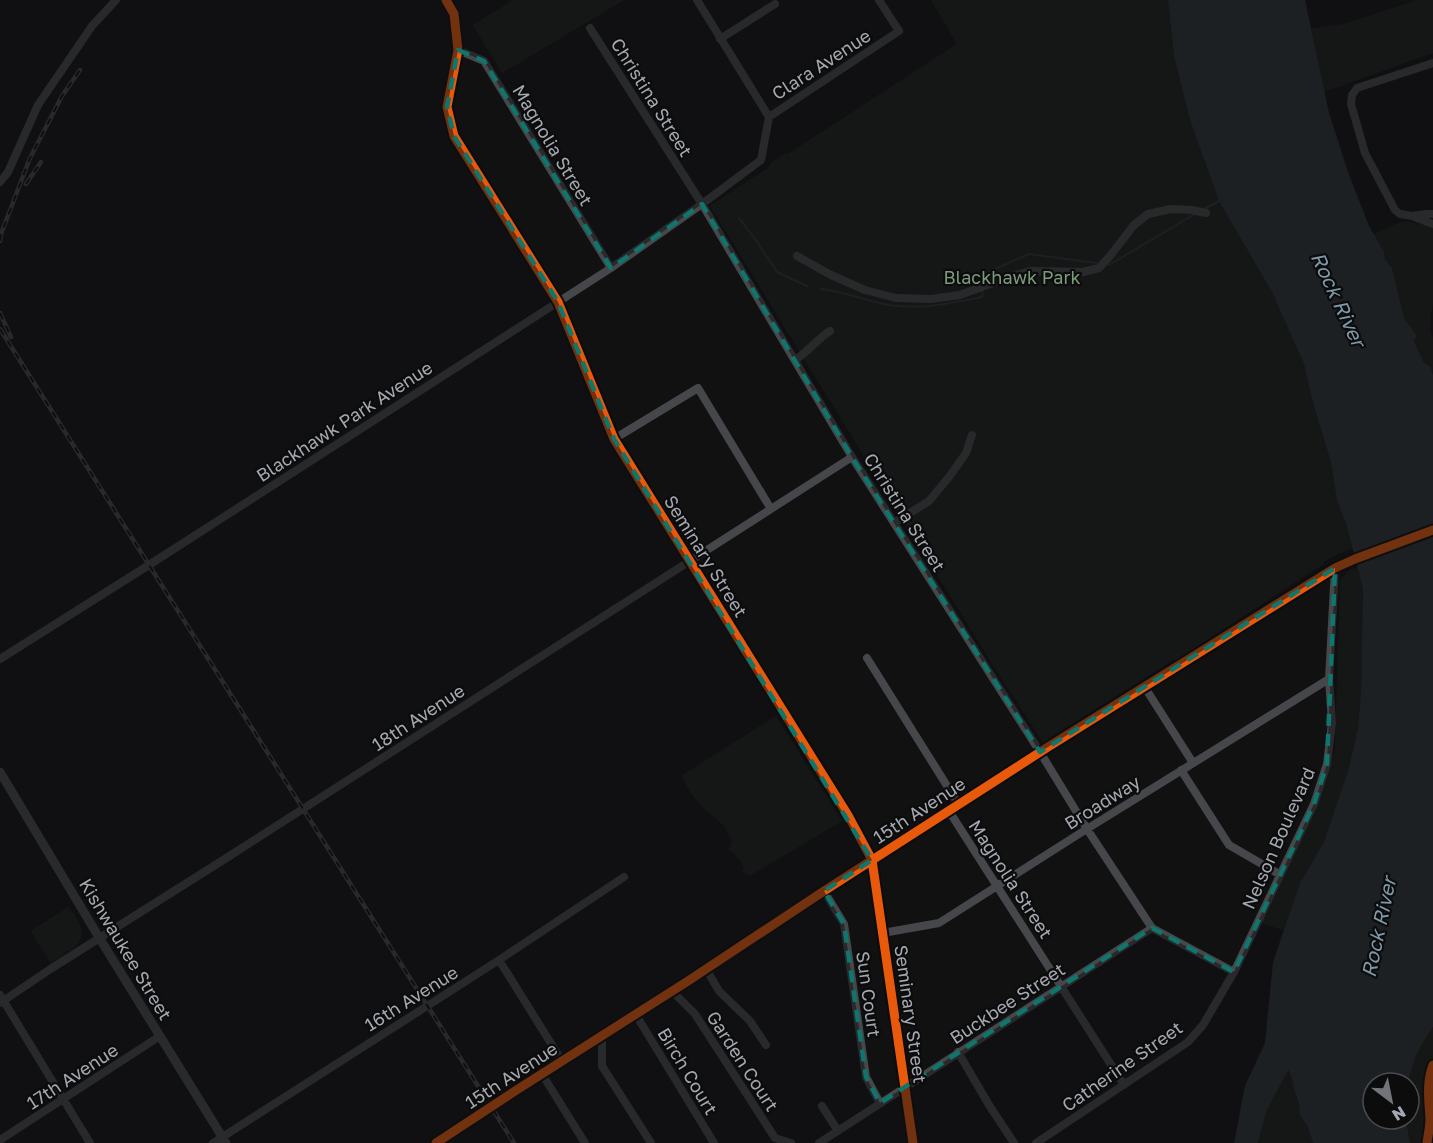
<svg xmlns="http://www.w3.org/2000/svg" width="1433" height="1143" viewBox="0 0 1433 1143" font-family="'Golos Text',sans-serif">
	<rect width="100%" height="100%" fill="#111112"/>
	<path fill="#1c211c" d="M513,0H624L502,73L473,25Z
		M931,0H1168L1174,56L1190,120L1219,201L1272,292L1304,364L1313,403L1331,462L1337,501L1346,523L1352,548L1326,560L1322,565L1176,660H1173L1043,742L992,664L710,206L768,168C772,159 779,159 785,153L788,154L957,44Z
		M1418,0H1433V53L1324,92L1311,29L1344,24Z
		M1403,221L1433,226C1433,251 1433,277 1433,302C1432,315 1427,325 1433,338V375L1430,366L1424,363L1414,341L1417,336L1404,318L1392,268L1384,260L1373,234Z
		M1357,568L1363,589L1361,693L1358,728L1348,771L1324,842L1300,883L1284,930L1260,923L1315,811L1323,782L1335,751L1340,580L1350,570Z
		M776,716L842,821L751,875L744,873L742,871L744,867L736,855L729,850L732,842C723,817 711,818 697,801C691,794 686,784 681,776Z
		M68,907C73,913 79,921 81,928C87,945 62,955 51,963L31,931Z
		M1433,1027V1061L1429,1069L1427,1086L1428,1114L1433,1112V1143H1410L1406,1119H1409V1083H1408L1412,1062L1420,1046Z
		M1287,1070L1292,1078L1294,1090L1299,1103L1300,1115L1308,1127L1313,1143H1258L1266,1112Z"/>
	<path fill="#2b3337" d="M1168,0H1305L1329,113L1348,172L1369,226L1384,252L1385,260L1392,268L1404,318L1417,336L1414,341L1424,363L1430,366L1433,375V1027C1419,1048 1413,1058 1408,1083H1373V1119H1406L1410,1143H1313L1308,1127L1300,1115L1299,1103L1294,1090L1292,1078L1288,1070L1266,1112L1258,1143H1234L1245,1086L1265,1043L1273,962L1300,883L1324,842L1348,771L1358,728L1361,693L1363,589L1346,523L1337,501L1331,462L1313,403L1304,364L1272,292L1219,201L1190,120L1174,56Z"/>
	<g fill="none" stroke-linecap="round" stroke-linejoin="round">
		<path stroke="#2b3337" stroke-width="2" d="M1202,210L1219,201
			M739,218L755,239L777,272L807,286
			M1109,265L1195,214
			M983,283L984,274L1029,254L1096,263
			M820,289C844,291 866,301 889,305C920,310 952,303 982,297L983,289"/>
		<path stroke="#46474a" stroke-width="8" d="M446,0L454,14L458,50L447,107L454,136L558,302L614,439L849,817L872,860L913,1143
			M697,0L769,117
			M590,28L702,204L852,457L1040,752L1087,829L1152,928L1234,972
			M720,39L775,4
			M458,50L484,61L611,268
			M1433,63L1357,88L1352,95L1351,104L1365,153L1395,210L1400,214L1412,216L1433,224
			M0,182L8,172L38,105L92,26L116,0
			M1412,216L1426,214H1433
			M797,256L831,275L865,290L896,298L931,299L960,295L1006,278L1030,271L1083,272L1099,268L1110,256L1134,225L1148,214L1171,209L1192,210L1206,213
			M795,360C808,352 817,339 830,331
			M614,439L698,388L771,509
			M894,523L929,501L949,477L966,453L972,435
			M867,658L959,805
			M0,659L149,565L611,268L702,204L761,160L769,117L899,31L879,0
			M1144,686L1193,763
			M1181,770L1229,845L1279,874
			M949,811L1124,1085
			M824,891L844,924L866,1077L880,1103
			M883,933L939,923L1082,832L1329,679
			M499,960L562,1061
			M706,969L719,991L750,1021L766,1045
			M672,991L695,1014L775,1138L791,1143
			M0,995L90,1143
			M0,1003L52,968L228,857L852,457
			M636,1015L714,1143
			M602,1036V1066L651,1143
			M958,1052L989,1105L1014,1143
			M542,1074L585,1143
			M822,1106L838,1131
			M0,1140L160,1036
			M213,1143L499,960L624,877
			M819,1143L1152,928
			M1036,1143L1188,1042L1203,1025L1234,972L1314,804L1327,764L1332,723L1329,679L1335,568"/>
		<path stroke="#484a4c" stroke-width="9" d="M0,772L100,939L226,1143
			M436,1143L515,1091L688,981L824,891L1048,747L1335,568L1355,559L1433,530"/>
		<defs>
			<path id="rail" d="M26,184L41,162
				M0,241L1,234L30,158L62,96L80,70
				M0,313L11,337
				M0,329L514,1143"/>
		</defs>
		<use href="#rail" stroke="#47484a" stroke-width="4.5"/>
		<use href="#rail" stroke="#0c0c0d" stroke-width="2" stroke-dasharray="7" stroke-linecap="butt"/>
		<defs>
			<path id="cycleway" d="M446,0L454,14L458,50L447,107L454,136L558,302L614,439L849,817L872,860L913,1143
				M436,1143L515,1091L688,981L824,891L1048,747L1335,568L1355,559L1433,530
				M1427,1143C1428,1135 1430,1127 1430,1119C1429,1100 1426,1083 1433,1065"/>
		</defs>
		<use href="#cycleway" stroke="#0c0c0d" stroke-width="13"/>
		<use href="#cycleway" stroke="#e8590c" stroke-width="9"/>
	</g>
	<path d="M0 0H1433V1143H0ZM458,50L484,61L611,268L702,204L852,457L1040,752L1335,568L1327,764L1314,804L1234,972L1152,928L880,1103L866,1077L844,924L824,891L872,860L614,439L558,302L454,136L447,107Z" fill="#111112" fill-opacity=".55" fill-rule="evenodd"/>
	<path fill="none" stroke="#0f766e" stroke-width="4.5" stroke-dasharray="12 8" stroke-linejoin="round" d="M458,50L484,61L611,268L702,204L852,457L1040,752L1335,568L1327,764L1314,804L1234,972L1152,928L880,1103L866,1077L844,924L824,891L872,860L614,439L558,302L454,136L447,107Z"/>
	<g text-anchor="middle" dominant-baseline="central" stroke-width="4.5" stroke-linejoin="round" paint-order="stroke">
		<g font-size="18" fill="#a4a9b1" stroke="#0c0c0d">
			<text transform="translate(821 64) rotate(-33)">Clara Avenue</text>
			<text transform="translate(652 97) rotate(58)">Christina Street</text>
			<text transform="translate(553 145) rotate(59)">Magnolia Street</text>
			<text transform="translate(344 421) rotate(-33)">Blackhawk Park Avenue</text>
			<text transform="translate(905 512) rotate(58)">Christina Street</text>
			<text transform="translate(706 556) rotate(58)">Seminary Street</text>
			<text transform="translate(418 717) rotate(-33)">18th Avenue</text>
			<text transform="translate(1102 802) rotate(-32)">Broadway</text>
			<text transform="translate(919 810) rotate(-33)">15th Avenue</text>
			<text transform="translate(1278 838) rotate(-66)">Nelson Boulevard</text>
			<text transform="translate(1011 879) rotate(57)">Magnolia Street</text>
			<text transform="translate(126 949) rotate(59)">Kishwaukee Street</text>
			<text transform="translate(869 994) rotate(82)">Sun Court</text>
			<text transform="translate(411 998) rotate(-32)">16th Avenue</text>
			<text transform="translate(1007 1003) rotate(-33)">Buckbee Street</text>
			<text transform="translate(911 1014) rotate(82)">Seminary Street</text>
			<text transform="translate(743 1061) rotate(57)">Garden Court</text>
			<text transform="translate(1122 1066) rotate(-35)">Catherine Street</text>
			<text transform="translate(688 1071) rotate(59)">Birch Court</text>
			<text transform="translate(511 1075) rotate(-33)">15th Avenue</text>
			<text transform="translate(72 1076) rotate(-33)">17th Avenue</text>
		</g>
		<g font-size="18" fill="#7e9a7d" stroke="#0c0c0d">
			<text x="1012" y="277">Blackhawk Park</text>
		</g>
		<g font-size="20" font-style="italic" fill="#7e99a9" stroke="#0c0c0d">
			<text transform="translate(1339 299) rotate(65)">Rock River</text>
			<text transform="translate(1378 927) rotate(-78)">Rock River</text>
		</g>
	</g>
	<g transform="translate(1391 1101) rotate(148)"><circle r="28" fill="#0c0c0d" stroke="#494b4f" stroke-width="1.5"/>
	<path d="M0-4.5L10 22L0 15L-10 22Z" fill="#717479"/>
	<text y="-9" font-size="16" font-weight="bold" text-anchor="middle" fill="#a4a9b1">N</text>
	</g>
</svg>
